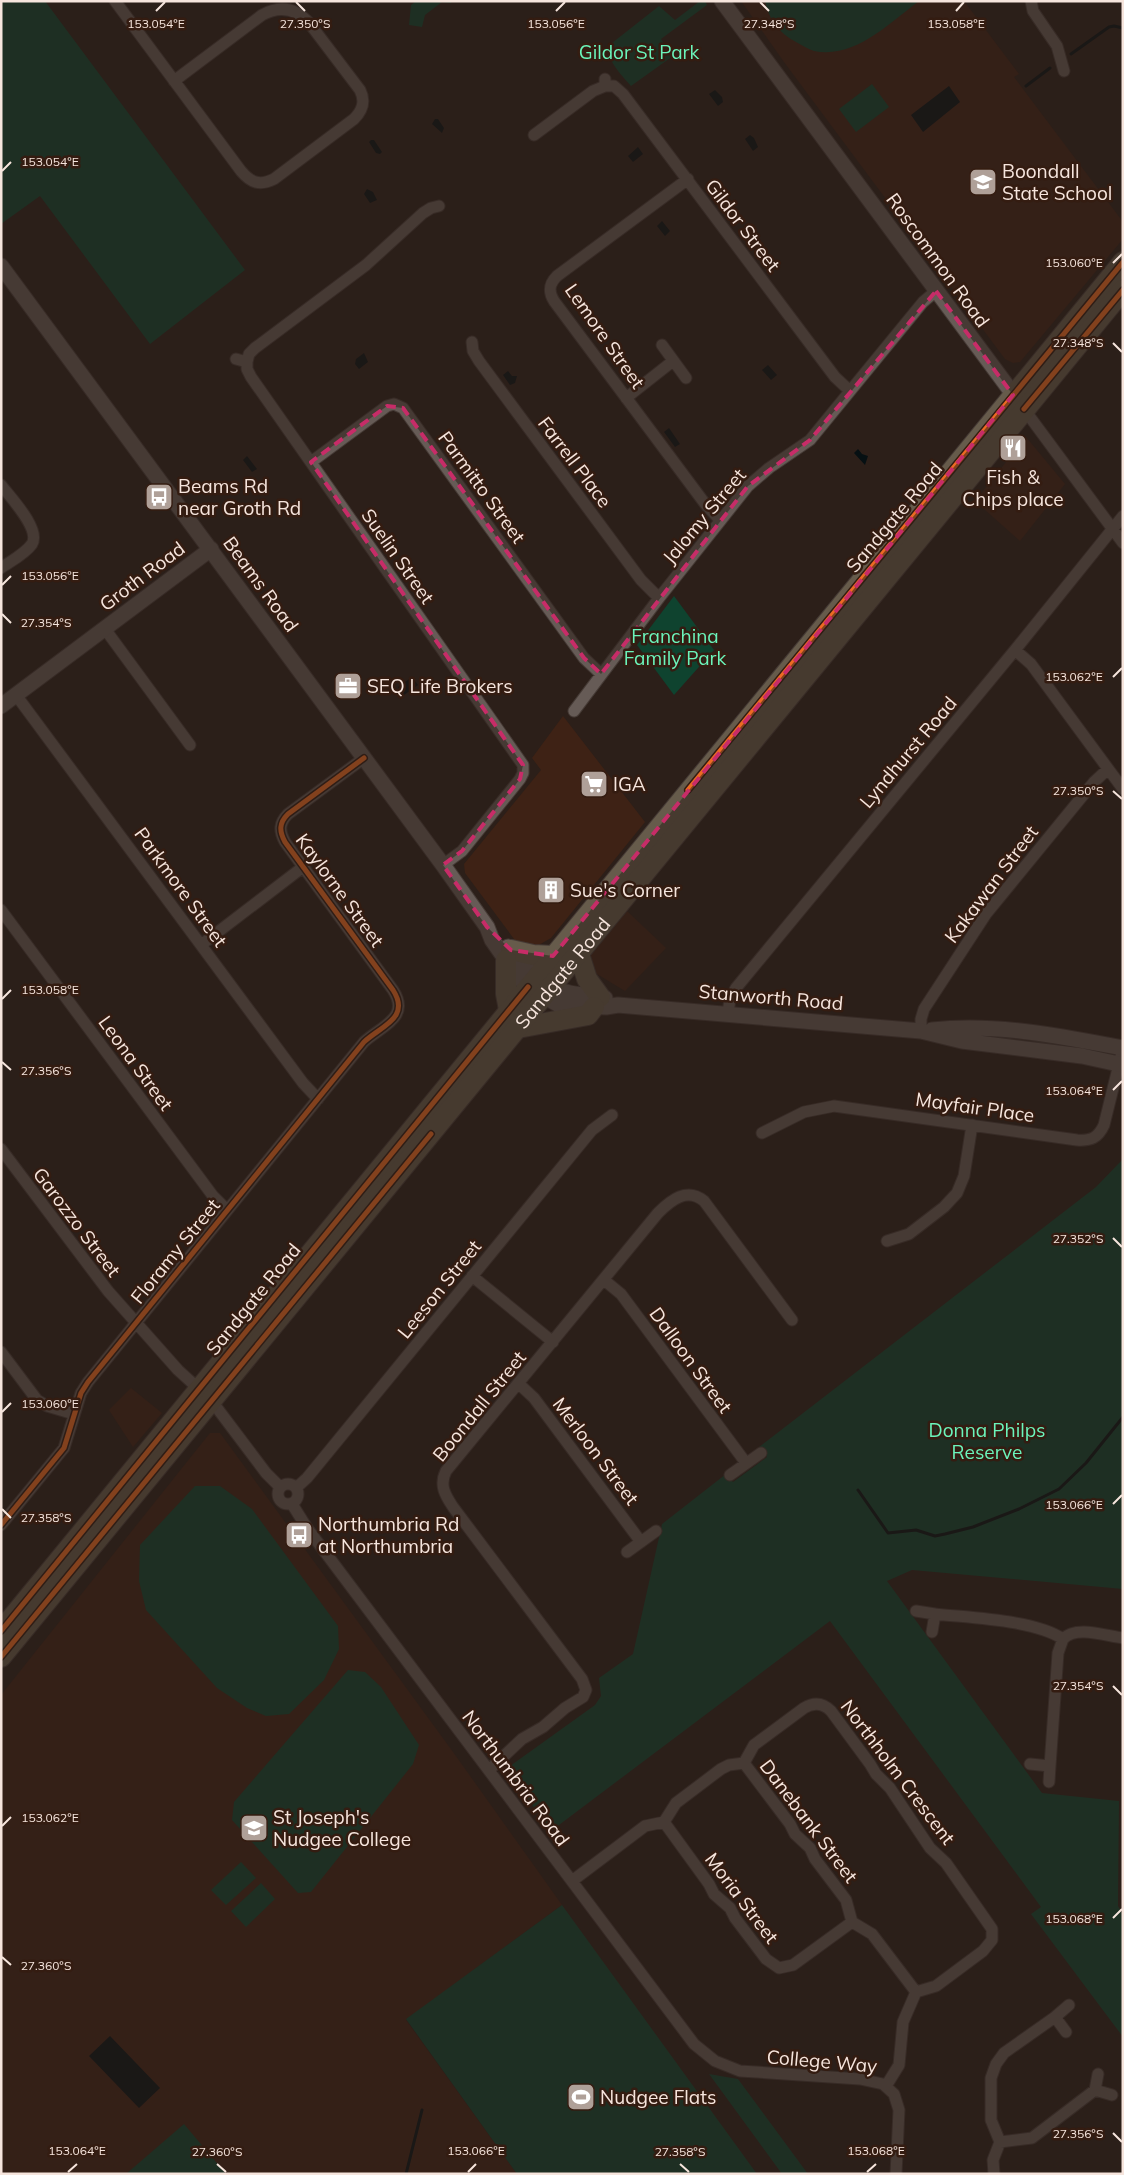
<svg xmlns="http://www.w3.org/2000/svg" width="1124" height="2175" viewBox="0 0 1124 2175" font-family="Mulish,sans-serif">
	<rect width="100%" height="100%" fill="#2c1f19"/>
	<path fill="#3e2215" d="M741,1H964L1019,74L1014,77L1123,222V239L1020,362L1013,363L1005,359L784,62Z
		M1026,437L1065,484L1020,541L975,501Z
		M563,716L645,822L551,938L537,946L517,943L465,873L464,864L541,770L532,758Z
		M627,911L666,948L625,991L592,971L590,955Z
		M131,1388L162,1413L133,1447L109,1410Z
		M210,1433H220L453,1752L562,1905L406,2020L517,2174H1V1695Z"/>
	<path fill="#0f432f" d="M1,1H45L245,270L150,344L40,196L1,224Z
		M416,1H451V3L442,2L425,15L422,27L409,25L411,5Z
		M700,1H705L707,5L661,39L673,56L631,86C622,75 602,57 612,43L659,6L675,20Z
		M765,1H919C888,24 855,59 814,51C808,49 802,45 796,42C779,33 769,20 765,1Z
		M872,84L889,107L856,132L839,109Z
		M674,596L714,650L674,695L637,645Z
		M1123,1159V1589L912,1570L887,1581L1042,1793L1119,1801L1118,1906L1123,1915V2037L1031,1914L1041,1907L830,1621L551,1831L506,1769L595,1705L601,1696L599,1678L633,1654L662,1524L726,1474L733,1482L767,1457L759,1447L1096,1187Z
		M195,1486H220L252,1509L338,1626L339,1649L324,1680L289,1714L266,1716L247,1708L217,1688L146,1610L139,1581L140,1545Z
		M348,1670L365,1672L381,1687L419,1745L413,1764L311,1892L298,1893L232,1820L234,1802Z
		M241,1862L256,1878L226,1905L211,1890Z
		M261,1883L275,1899L246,1927L231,1911Z
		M562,1905L757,2174H517L406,2019Z
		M709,2074L738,2079L808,2174H782Z
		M184,2124L226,2174H126Z"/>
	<path fill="#061013" d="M949,86L960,102L923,132L911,115Z
		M715,90L722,97L723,102L718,106L709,94Z
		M435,119H438L444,128L442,133L432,124Z
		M750,135L754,138L758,147L753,151L745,139Z
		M371,140H374L382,152L380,154L376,153L369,142Z
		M638,147L643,154L633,162L628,156Z
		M367,189L373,192L377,200L370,203L364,194Z
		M662,221L670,231L665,236L657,226Z
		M364,353L368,362L359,369L355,364L356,359Z
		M768,365L777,375L771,380L762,370Z
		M508,371L512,376H517L515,383L510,385L503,375Z
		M669,428L680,444L675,447L664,432Z
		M858,449L862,454L868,456L865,465L854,453Z
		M247,456L257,469L252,472L243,460Z
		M412,677L418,685L404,695L398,687Z
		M110,2036L160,2088L139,2108L89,2056Z"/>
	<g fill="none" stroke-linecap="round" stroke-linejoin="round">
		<path stroke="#061013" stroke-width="3" d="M1071,54L1109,27L1114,26L1123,28
			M1026,86L1050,68
			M858,1490L888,1533L916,1530L935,1536L945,1534L973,1527L1019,1509L1059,1489L1086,1463L1123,1417
			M406,2174L422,2110"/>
		<defs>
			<path id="street" d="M115,1L241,171C251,183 260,186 274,179L354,119C362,111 366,102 360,90L310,24C296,8 280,5 262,15L174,81
				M1031,1L1033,11L1057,46L1064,71
				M605,86H614L623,94L835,377L850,391
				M534,135L593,91L605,86V79
				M688,179L557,276C549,284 548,291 554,301L706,505L720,520
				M472,342L473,351L479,361L641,580L659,598
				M662,345L686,378
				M236,359L247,362V369L251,377L523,765V773L520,779L462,851L443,865
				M247,362L249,354L255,348L366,265L423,213L431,208L439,206
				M626,398L673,361
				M1024,409L1123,543
				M311,462L387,406L394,404L403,408L584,658L601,674
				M1,485C10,497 41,529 32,544C25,554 11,561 1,568
				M105,629L190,745
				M1015,650L1031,664L1123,789
				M16,695L303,1083L318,1099
				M574,711L659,598L748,486L769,468L810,440L923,302L936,291
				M1,910L213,1196L227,1210
				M201,945L303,867
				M728,1013L730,999L736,988L1015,650L1123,516
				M921,1031V1019L924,1009L986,914L1094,782L1108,769
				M762,1133L804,1112L834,1106L1077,1140C1091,1141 1098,1138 1104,1125L1121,1056
				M1,1149L108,1291L178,1370L211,1400L266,1473L280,1487
				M887,1241L909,1234L944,1207L957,1193L964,1176L972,1125
				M472,1276L553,1342
				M604,1280L621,1294L746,1463
				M1,1352L37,1400L47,1406L74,1414
				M519,1384L534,1398L641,1542
				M730,1475L761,1453
				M278 1494a10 10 0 1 1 20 0a10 10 0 1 1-20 0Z
				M296,1488L307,1478L592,1130L612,1115
				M292,1504L307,1528L694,2044L715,2061L740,2071L860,2079L883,2084L894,2094L899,2110L896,2174
				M1,1525L64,1448L81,1393L88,1382L364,1042C381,1026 411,1018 393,990L285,842C279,831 279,823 288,814L364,758
				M627,1552L656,1531
				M916,1611L935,1614L932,1632
				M935,1614C971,1618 1035,1620 1063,1639C1076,1625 1106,1636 1123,1638
				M744,1763L790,1824L795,1834L810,1848L815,1859L846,1900L852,1922L872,1934L916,1992
				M1030,1764L1050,1766L1049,1782
				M1050,1766L1058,1653L1063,1639
				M489,1770L522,1739L543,1727L565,1708L583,1697L586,1690L582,1679L453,1507C445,1495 439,1485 446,1471L658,1213C671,1200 687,1187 704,1201L792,1320
				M664,1822L709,1884L714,1894L730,1908L735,1918L766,1959L779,1968L793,1965L852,1922
				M572,1881L645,1826L664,1822L676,1803L721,1769L729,1765L744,1763L754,1745L804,1708C814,1702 823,1703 831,1711L870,1764L876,1774L890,1788L930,1848L946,1863L992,1929V1940L983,1951L936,1986L916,1992L903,2022L899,2065L886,2086
				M1066,2032L1055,2017L1069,2005
				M1098,2074L1095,2090L1112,2095
				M1000,2142L1032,2138L1095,2090
				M994,2174L993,2160L1000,2142L991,2120V2078L996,2064L1004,2053L1055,2017"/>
			<path id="secondary" d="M722,1L1019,402
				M1,266L443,865L487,927L492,940L518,977L528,987L559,1005L606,1007L618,1005L921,1031L962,1041L1082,1056L1123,1065
				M1,706L211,549
				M508,947C524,966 541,986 566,992C579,996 592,995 605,998
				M932,1030C996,1023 1060,1036 1123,1048"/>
			<g id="highway">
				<path d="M511,950L533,955L553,956"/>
				<path d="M579,954L587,979L600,997"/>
				<path d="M506,960V994L509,1010"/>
				<path d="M518,1028L588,1015L594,1007"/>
				<path d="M1,1631L1123,262"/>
				<path id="s1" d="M1,1657L1123,290"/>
			</g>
		</defs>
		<use href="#street" stroke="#453a35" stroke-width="13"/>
		<use href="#secondary" stroke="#453a35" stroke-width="17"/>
		<use href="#highway" stroke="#453a35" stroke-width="22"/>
		<use href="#street" stroke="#665b56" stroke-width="11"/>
		<use href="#secondary" stroke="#665b56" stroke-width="15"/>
		<use href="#highway" stroke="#665b4b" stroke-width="20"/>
		<defs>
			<path id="cycleway" d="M1024,409L1123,290
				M688,790L1123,262
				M1,1525L64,1448L81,1393L88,1382L364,1042C381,1026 411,1018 393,990L285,842C279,831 279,823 288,814L364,758
				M1,1631L528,987
				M1,1657L431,1134"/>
		</defs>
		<use href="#cycleway" stroke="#341c11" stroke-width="8"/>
		<use href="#cycleway" stroke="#ed6a23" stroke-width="5"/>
	</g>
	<path d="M0 0H1124V2175H0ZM936,291L1013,395L553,956L511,950L487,927L443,865L462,851L520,779L523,765L311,462L387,406L403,408L584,658L601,674L748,486L810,440Z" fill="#2c1f19" fill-opacity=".55" fill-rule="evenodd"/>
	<path fill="none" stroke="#c72c68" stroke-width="4" stroke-dasharray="10 6" stroke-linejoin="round" d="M936,291L1013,395L553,956L511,950L487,927L443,865L462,851L520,779L523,765L311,462L387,406L403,408L584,658L601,674L748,486L810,440Z"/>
	<path fill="none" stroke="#f6e5dd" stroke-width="2" d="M296,2L305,11M760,2L769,11M156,11L165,2M556,11L565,2M956,11L964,2M2,171L11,162M1113,263L1122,254M1113,343L1122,352M2,585L11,576M2,614L11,623M1113,677L1122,668M1113,791L1122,799M2,999L11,990M2,1062L11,1070M1113,1090L1122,1081M1113,1238L1122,1247M2,1412L11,1403M1113,1504L1122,1495M2,1509L11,1518M1113,1686L1122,1695M2,1826L11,1817M1113,1918L1122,1909M2,1957L11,1965M1113,2133L1122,2142M217,2164L226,2172M680,2164L689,2172M68,2172L77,2164M468,2172L476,2164M867,2172L876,2164"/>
	<defs>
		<symbol id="school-square" viewBox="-11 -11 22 22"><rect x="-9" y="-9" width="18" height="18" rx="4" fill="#afa098" stroke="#341c11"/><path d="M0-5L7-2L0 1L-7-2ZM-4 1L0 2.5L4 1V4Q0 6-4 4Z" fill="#fff"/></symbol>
		<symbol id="restaurant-square" viewBox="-11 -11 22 22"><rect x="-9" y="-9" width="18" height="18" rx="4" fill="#afa098" stroke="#341c11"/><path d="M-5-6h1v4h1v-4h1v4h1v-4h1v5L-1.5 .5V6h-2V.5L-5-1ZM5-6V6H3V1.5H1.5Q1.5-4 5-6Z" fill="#fff"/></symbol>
		<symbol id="bus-square" viewBox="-11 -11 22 22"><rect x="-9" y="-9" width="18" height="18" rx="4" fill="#afa098" stroke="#341c11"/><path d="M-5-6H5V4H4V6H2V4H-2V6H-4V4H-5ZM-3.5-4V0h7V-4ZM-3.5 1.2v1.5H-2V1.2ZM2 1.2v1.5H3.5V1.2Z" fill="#fff"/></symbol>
		<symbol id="office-square" viewBox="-11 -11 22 22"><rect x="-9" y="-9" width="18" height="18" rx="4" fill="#afa098" stroke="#341c11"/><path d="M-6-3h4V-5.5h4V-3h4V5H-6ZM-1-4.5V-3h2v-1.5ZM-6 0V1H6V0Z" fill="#fff"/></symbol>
		<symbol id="supermarket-square" viewBox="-11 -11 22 22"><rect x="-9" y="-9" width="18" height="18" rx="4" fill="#afa098" stroke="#341c11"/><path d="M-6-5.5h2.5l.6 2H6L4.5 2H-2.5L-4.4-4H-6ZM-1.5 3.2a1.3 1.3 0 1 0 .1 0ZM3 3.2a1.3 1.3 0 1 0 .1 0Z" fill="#fff"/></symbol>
		<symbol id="building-square" viewBox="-11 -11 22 22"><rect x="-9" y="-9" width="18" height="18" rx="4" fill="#afa098" stroke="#341c11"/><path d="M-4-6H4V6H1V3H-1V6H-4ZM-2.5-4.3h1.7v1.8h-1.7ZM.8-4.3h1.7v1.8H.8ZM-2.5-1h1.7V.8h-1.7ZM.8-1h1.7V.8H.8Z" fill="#fff"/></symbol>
		<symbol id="stadium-square" viewBox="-11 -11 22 22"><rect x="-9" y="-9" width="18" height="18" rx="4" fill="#afa098" stroke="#341c11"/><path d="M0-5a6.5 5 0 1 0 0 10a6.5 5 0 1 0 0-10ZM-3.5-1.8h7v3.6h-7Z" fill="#fff"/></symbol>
	</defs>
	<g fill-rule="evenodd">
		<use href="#school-square" x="967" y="166" width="32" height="32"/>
		<use href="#restaurant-square" x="997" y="432" width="32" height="32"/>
		<use href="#bus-square" x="143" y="481" width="32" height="32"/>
		<use href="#office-square" x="332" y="670" width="32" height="32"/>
		<use href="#supermarket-square" x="578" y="768" width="32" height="32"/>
		<use href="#building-square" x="535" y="874" width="32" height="32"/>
		<use href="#bus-square" x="283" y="1519" width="32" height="32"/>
		<use href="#school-square" x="238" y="1812" width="32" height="32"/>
		<use href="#stadium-square" x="565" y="2081" width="32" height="32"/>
	</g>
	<g text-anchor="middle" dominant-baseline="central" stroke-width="5" stroke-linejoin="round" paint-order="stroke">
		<g font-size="19" fill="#6bf4bb" stroke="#341c11">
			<text x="639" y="52">Gildor St Park</text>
			<text x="675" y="636">Franchina<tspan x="675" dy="22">Family Park</tspan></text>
			<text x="987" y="1430">Donna Philps<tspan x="987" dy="22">Reserve</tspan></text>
		</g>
		<g font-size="19" fill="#f6e5dd" stroke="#341c11" text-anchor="start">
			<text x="1002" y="171">Boondall<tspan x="1002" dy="22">State School</tspan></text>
			<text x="1013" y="477" text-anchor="middle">Fish &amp;<tspan x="1013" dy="22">Chips place</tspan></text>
			<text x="178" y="486">Beams Rd<tspan x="178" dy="22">near Groth Rd</tspan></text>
			<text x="367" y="686">SEQ Life Brokers</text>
			<text x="613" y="784">IGA</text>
			<text x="570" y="890">Sue's Corner</text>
			<text x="318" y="1524">Northumbria Rd<tspan x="318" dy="22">at Northumbria</tspan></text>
			<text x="273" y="1817">St Joseph's<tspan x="273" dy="22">Nudgee College</tspan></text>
			<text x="600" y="2097">Nudgee Flats</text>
		</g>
		<g font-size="19" fill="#f6e5dd" stroke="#341c11">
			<text transform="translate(743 225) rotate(53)">Gildor Street</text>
			<text transform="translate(938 260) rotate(54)">Roscommon Road</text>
			<text transform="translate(605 336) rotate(55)">Lemore Street</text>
			<text transform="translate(575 462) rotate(53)">Farrell Place</text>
			<text transform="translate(482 487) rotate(54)">Parmitto Street</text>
			<text transform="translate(704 516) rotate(-50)">Jalomy Street</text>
			<text transform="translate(894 517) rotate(-50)">Sandgate Road</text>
			<text transform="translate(398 556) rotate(55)">Suelin Street</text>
			<text transform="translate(142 576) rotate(-37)">Groth Road</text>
			<text transform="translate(261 584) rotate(54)">Beams Road</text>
			<text transform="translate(908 752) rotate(-50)">Lyndhurst Road</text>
			<text transform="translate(991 884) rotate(-53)">Kakawan Street</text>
			<text transform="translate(181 887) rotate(54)">Parkmore Street</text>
			<text transform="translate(340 890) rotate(54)">Kaylorne Street</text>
			<text stroke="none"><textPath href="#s1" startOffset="885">Sandgate Road</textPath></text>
			<text transform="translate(771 997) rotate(5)">Stanworth Road</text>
			<text transform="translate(136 1063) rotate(54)">Leona Street</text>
			<text transform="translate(975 1107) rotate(8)">Mayfair Place</text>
			<text transform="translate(77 1222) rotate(53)">Garozzo Street</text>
			<text transform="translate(175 1251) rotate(-51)">Floramy Street</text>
			<text transform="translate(439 1289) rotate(-51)">Leeson Street</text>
			<text transform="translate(253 1299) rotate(-51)">Sandgate Road</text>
			<text transform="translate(691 1360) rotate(54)">Dalloon Street</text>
			<text transform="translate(479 1406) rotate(-51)">Boondall Street</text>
			<text transform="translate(596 1451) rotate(53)">Merloon Street</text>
			<text transform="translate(898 1772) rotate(53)">Northholm Crescent</text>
			<text transform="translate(516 1778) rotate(53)">Northumbria Road</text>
			<text transform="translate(809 1821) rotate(53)">Danebank Street</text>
			<text transform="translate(742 1898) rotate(53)">Moria Street</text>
			<text transform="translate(822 2061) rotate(5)">College Way</text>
		</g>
	</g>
	<g font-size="12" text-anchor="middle" fill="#f6e5dd" stroke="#341c11" stroke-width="5" stroke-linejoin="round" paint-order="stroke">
		<text x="305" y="28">27.350°S</text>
		<text x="769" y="28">27.348°S</text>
		<text x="156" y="28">153.054°E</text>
		<text x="556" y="28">153.056°E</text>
		<text x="956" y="28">153.058°E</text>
		<text x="50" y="166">153.054°E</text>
		<text x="1074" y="267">153.060°E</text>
		<text x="1078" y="347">27.348°S</text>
		<text x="50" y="580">153.056°E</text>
		<text x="46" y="627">27.354°S</text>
		<text x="1074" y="681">153.062°E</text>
		<text x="1078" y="795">27.350°S</text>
		<text x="50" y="994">153.058°E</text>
		<text x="46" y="1075">27.356°S</text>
		<text x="1074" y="1095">153.064°E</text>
		<text x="1078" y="1243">27.352°S</text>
		<text x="50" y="1408">153.060°E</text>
		<text x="1074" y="1509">153.066°E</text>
		<text x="46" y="1522">27.358°S</text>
		<text x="1078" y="1690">27.354°S</text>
		<text x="50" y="1822">153.062°E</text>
		<text x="1074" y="1923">153.068°E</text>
		<text x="46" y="1970">27.360°S</text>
		<text x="1078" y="2138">27.356°S</text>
		<text x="77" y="2155">153.064°E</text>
		<text x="476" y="2155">153.066°E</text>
		<text x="876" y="2155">153.068°E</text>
		<text x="217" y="2156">27.360°S</text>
		<text x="680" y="2156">27.358°S</text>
	</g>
	<rect width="1124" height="2175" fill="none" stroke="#f6e5dd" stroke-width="5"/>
</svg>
